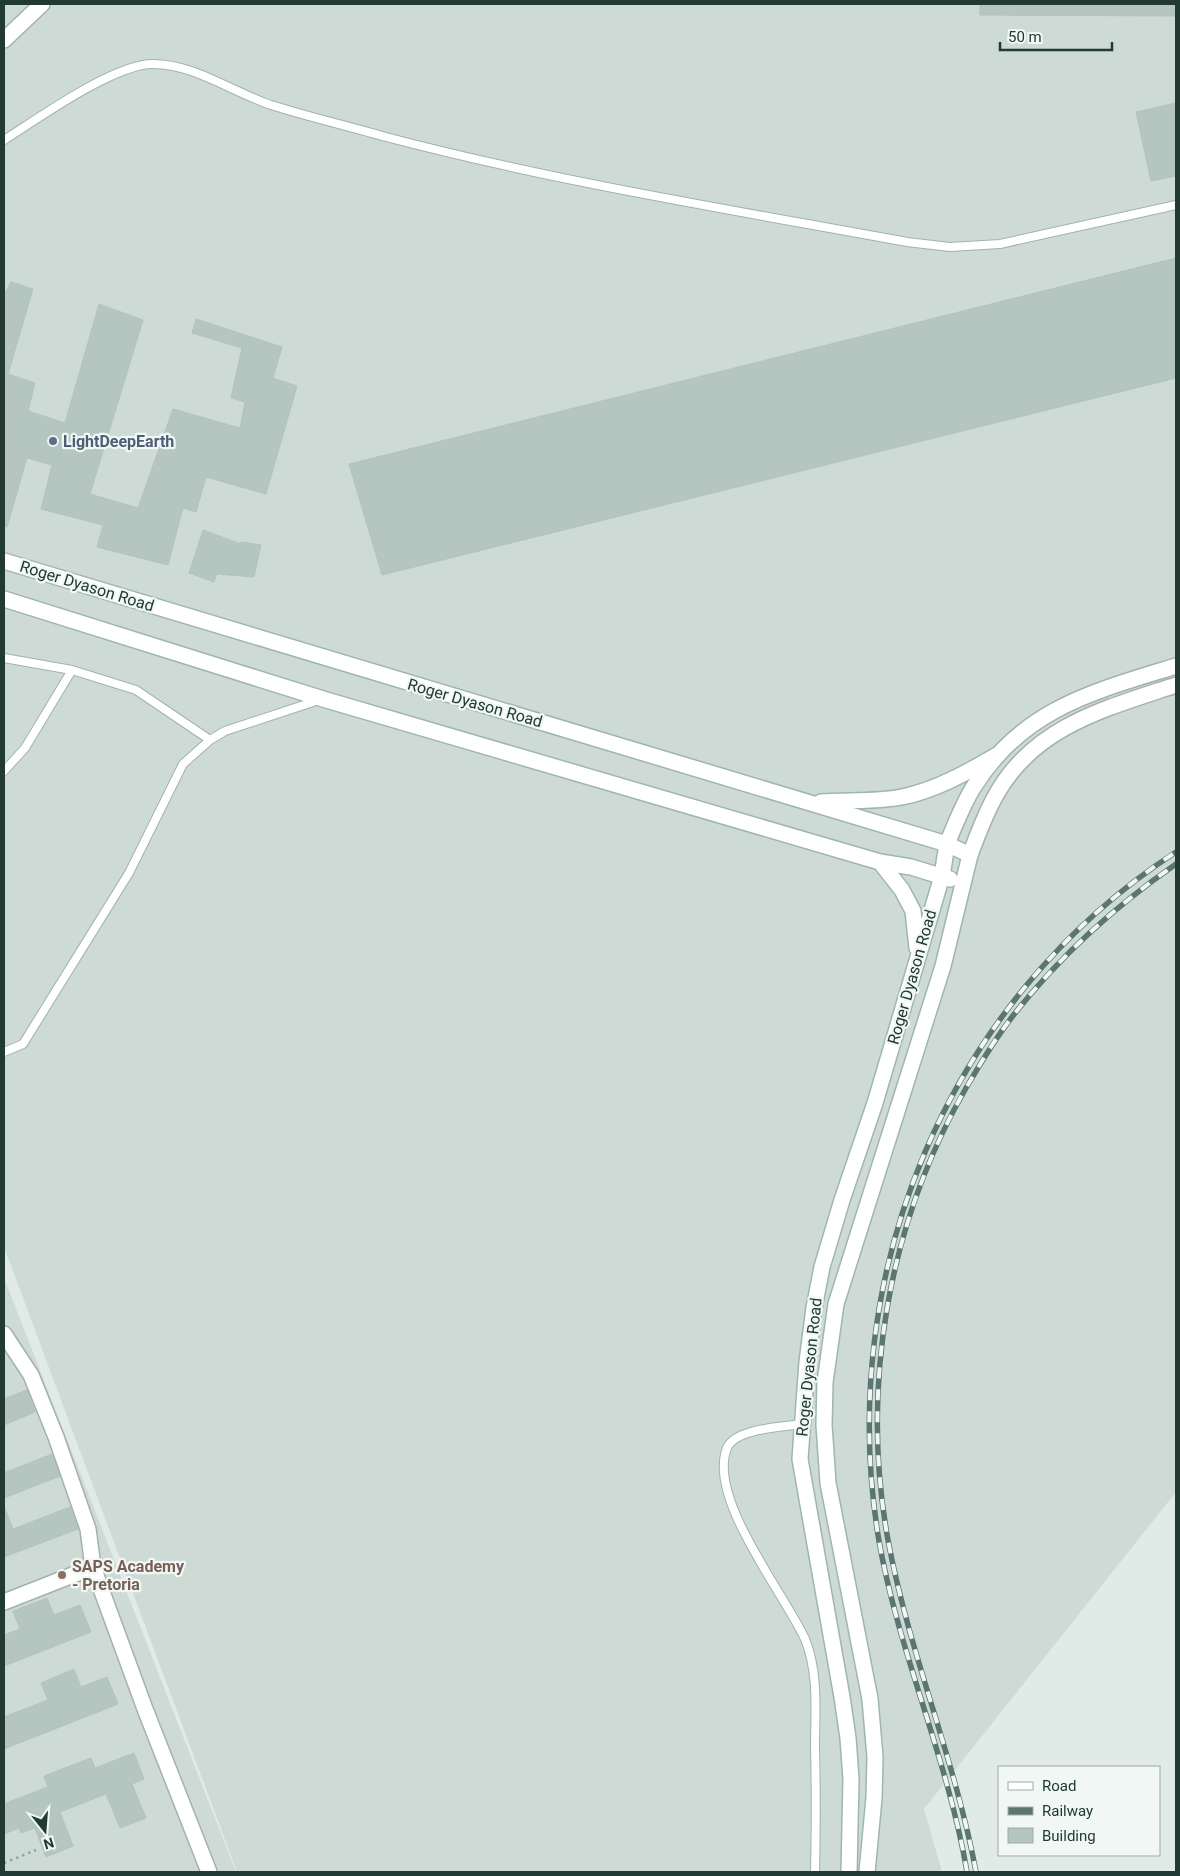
<svg xmlns="http://www.w3.org/2000/svg" width="1180" height="1876" viewBox="0 0 1180 1876" font-family="Roboto,sans-serif">
	<rect width="100%" height="100%" fill="#e0eae6"/>
	<path fill="#cedad5" d="M4,4H1176V1492L924,1809L942,1872H237L4,1247Z
		M4,1278L236,1872H4Z"/>
	<path fill="#b5c5bf" stroke="#b2c3bd" d="M980,4H1176V16L980,15Z
		M1176,103V176L1151,181L1136,112Z
		M1176,258V378L382,575L349,464Z
		M11,282L33,289L8,374L35,383L28,411L65,423L99,304L143,320L90,494L138,508L173,409L240,428L245,402L231,398L242,348L192,333L196,319L282,347L273,378L297,386L266,494L206,477L196,512L183,508L168,565L97,547L103,525L41,509L52,465L27,458L7,527L4,526V295Z
		M203,530L241,544V542L261,545L254,577L217,574L214,582L189,573Z
		M27,1390L35,1412L4,1425V1399Z
		M52,1454L60,1476L4,1498V1473Z
		M4,1506L13,1529L70,1507L78,1529L4,1557Z
		M47,1598L54,1615L80,1605L91,1632L4,1666V1635L20,1629L13,1611Z
		M74,1669L81,1687L107,1677L118,1704L4,1749V1717L48,1700L41,1683Z
		M134,1753L144,1779L132,1784L146,1818L120,1828L106,1794L60,1812L73,1846L46,1857L35,1828L21,1833L19,1828L4,1834V1804L48,1787L44,1776L91,1758L95,1768Z"/>
	<g fill="none" stroke-linecap="round" stroke-linejoin="round">
		<defs>
			<path id="service" d="M4,140C39,118 111,66 151,64C193,63 232,92 271,105C309,117 348,126 386,137C557,182 733,210 907,242L950,247L1000,244L1176,205
				M4,658L72,670
				M4,771L25,748L72,670L136,690L210,740
				M4,1052L23,1044L129,873L183,764L210,740L225,731L319,700
				M803,1424C784,1427 735,1428 727,1448C707,1498 784,1593 805,1639C819,1673 815,1712 815,1748C816,1789 816,1831 815,1872"/>
			<path id="minor" d="M4,40L42,4
				M947,844C955,825 962,806 973,788C1022,709 1092,692 1176,666
				M970,855C978,834 985,814 996,795C1034,726 1107,708 1176,685
				M4,1334L31,1375L56,1437L88,1529L93,1567L145,1709L209,1872
				M4,1602L93,1567"/>
			<path id="secondary" d="M4,561L947,844L970,855L943,966L836,1304L825,1382L824,1425L828,1483L870,1699L875,1757L874,1798L867,1872
				M4,599L323,699L880,862L911,867L950,879
				M821,802C847,800 876,802 902,797C936,790 966,773 997,755
				M880,862L902,890L913,911L917,948
				M849,1872L851,1779L848,1738L842,1697L800,1459L807,1362L814,1308L822,1267L842,1200L875,1103L942,876L947,844"/>
		</defs>
		<use href="#service" stroke="#a3b2ad" stroke-width="10"/>
		<use href="#minor" stroke="#a3b2ad" stroke-width="18"/>
		<use href="#secondary" stroke="#9fb6af" stroke-width="18"/>
		<path stroke="#81ada1" stroke-width="2.5" stroke-dasharray="2.5 4" stroke-linecap="butt" d="M4,1863L36,1850"/>
		<use href="#service" stroke="#fff" stroke-width="8"/>
		<use href="#minor" stroke="#fff" stroke-width="15"/>
		<use href="#secondary" stroke="#fff" stroke-width="15"/>
		<defs>
			<path id="rail" d="M967,1872C948,1759 899,1654 879,1541C834,1274 948,1000 1176,852
				M976,1872C955,1759 909,1653 888,1540C860,1386 888,1224 966,1088C980,1064 995,1039 1012,1017C1058,958 1114,907 1176,864"/>
		</defs>
		<use href="#rail" stroke="#5b7670" stroke-width="5.5"/>
		<use href="#rail" stroke="#f0f7f4" stroke-width="4" stroke-dasharray="11" stroke-linecap="butt"/>
	</g>
	<circle fill="#5c6f8a" stroke="#f0f7f4" stroke-width="2" cx="53" cy="441" r="5"/>
	<circle fill="#8d6e63" stroke="#f0f7f4" stroke-width="2" cx="62" cy="1575" r="5"/>
	<g text-anchor="middle" dominant-baseline="central" stroke-width="4.5" stroke-linejoin="round" paint-order="stroke">
		<g font-size="16" font-weight="bold" fill="#4e5e75" stroke="#f0f7f4" text-anchor="start">
			<text x="63" y="441">LightDeepEarth</text>
		</g>
		<g font-size="16" fill="#213a34" stroke="#f0f7f4">
			<text transform="translate(87 586) rotate(17)">Roger Dyason Road</text>
			<text transform="translate(475 703) rotate(16)">Roger Dyason Road</text>
			<text transform="translate(912 977) rotate(-74)">Roger Dyason Road</text>
			<text transform="translate(809 1367) rotate(-84)">Roger Dyason Road</text>
		</g>
		<g font-size="16" font-weight="bold" fill="#785e54" stroke="#f0f7f4" text-anchor="start">
			<text x="72" y="1566">SAPS Academy<tspan x="72" dy="18">- Pretoria</tspan></text>
		</g>
	</g>
	<rect width="1180" height="1876" fill="none" stroke="#213a34" stroke-width="10"/>
	<rect x="998" y="1766" width="162" height="90" fill="#f0f7f4" stroke="#9daba7"/>
	<rect x="1008" y="1782" width="25" height="8" fill="#ffffff" stroke="#9daba7"/>
	<text x="1042" y="1791" font-size="15" fill="#213a34">Road</text>
	<rect x="1008" y="1807" width="25" height="8" fill="#5b7670" stroke="#9daba7"/>
	<text x="1042" y="1816" font-size="15" fill="#213a34">Railway</text>
	<rect x="1008" y="1828" width="25" height="15" fill="#b5c5bf" stroke="#9daba7"/>
	<text x="1042" y="1841" font-size="15" fill="#213a34">Building</text>
	<g transform="translate(45 1831) rotate(163)" stroke="#f0f7f4" stroke-width="4" paint-order="stroke">
	<path d="M0-4L9 19L0 12L-9 19Z" fill="#213a34"/>
	<text y="-8" font-size="14" font-weight="bold" text-anchor="middle" fill="#213a34">N</text>
	</g>
	<path d="M1000 42v8h112v-8" fill="none" stroke="#213a34" stroke-width="2.5"/>
	<text x="1008" y="42" font-size="15" fill="#213a34" stroke="#f0f7f4" stroke-width="4" paint-order="stroke">50 m</text>
</svg>
